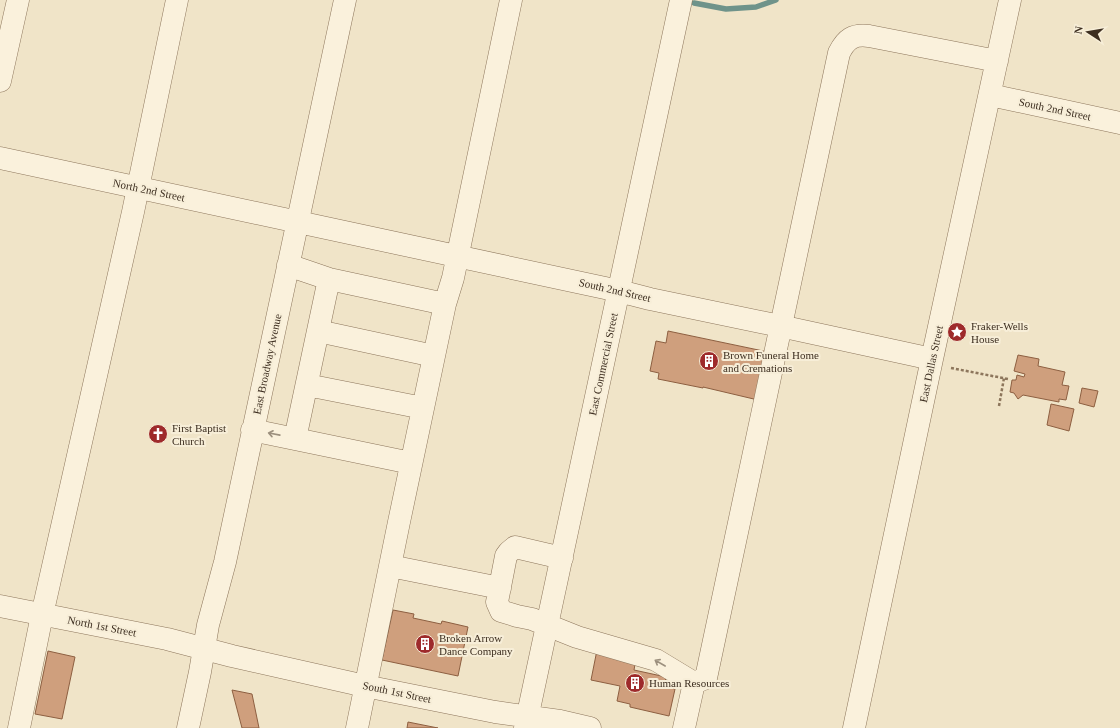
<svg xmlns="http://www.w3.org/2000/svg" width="1120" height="728" viewBox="0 0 1120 728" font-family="Georgia,serif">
	<rect width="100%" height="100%" fill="#f0e4c8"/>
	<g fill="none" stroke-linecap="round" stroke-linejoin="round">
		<path stroke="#6f938a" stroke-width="5.5" d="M694,3L726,9L756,7L776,0"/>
	</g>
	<path fill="#cf9f7d" stroke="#8d5f41" d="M668,331L768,352L758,400L703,387V388L658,379L659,373L650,371L656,341L666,343Z
		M1018,355L1039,359L1038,366L1065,372L1062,385L1069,386L1066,400L1059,399V402L1023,395L1018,399L1014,393L1010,392L1012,380H1016L1017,375L1024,377L1025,374L1014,371Z
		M1082,388L1098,391L1094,407L1079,403Z
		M1051,404L1074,409L1069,431L1047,425Z
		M393,610L414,614L413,618L441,624L442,621L468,627L458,676L382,660Z
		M597,650L636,659L634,670L666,677L664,687L675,689L669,716L630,707V704L617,701L620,686L591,680Z
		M48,651L75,657L62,719L35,714Z
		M232,690L252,694L259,728H242Z
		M408,722L438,728H407Z"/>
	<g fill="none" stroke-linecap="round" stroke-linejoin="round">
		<defs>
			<path id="minor" d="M0,81L18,0
				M990,95L1120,123
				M0,158L619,291L650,299L780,326L932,359
				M288,265L329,279L445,304
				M318,331L434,356
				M307,385L423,408
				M252,430L411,463
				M295,439L329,279
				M562,558L515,547L509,552L506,556L497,602L501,611L517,616L532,619L577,637L656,660L694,683
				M390,566L500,588
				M0,606L167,639L232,656L365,686L495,712L560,721L590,728
				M19,728L42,615L133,212L177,0
				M188,728L200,672L208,625L225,562L345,0
				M357,728L399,522L445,304L453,278L511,0
				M525,728L681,0
				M684,728L694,683L706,678L839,53C846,39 853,34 869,36L997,61
				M854,728L932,359L1010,0"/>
		</defs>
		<use href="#minor" stroke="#8d765c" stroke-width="23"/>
		<path stroke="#8d765c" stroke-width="2.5" stroke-dasharray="3 2" stroke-linecap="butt" d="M951,368L1008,379
			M999,406L1004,378"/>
		<use href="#minor" stroke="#faf1dc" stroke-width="22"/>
	</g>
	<defs><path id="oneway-shaft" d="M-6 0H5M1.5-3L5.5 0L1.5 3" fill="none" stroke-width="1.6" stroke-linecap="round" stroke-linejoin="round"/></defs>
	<g stroke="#9c907e">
		<use href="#oneway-shaft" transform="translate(274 434) rotate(-169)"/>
		<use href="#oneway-shaft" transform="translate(660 663) rotate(-150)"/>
	</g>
	<defs>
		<symbol id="sight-disc" viewBox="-11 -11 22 22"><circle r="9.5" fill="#9e2a2b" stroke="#f7eed8"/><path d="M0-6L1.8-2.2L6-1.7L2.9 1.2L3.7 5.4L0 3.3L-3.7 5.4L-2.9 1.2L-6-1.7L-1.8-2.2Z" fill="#fff"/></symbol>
		<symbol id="building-disc" viewBox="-11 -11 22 22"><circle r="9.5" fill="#9e2a2b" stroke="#f7eed8"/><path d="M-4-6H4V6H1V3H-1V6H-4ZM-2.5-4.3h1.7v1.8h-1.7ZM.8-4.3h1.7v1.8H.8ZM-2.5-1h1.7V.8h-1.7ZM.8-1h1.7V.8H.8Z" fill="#fff"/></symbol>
		<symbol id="church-disc" viewBox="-11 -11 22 22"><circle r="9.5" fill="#9e2a2b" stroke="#f7eed8"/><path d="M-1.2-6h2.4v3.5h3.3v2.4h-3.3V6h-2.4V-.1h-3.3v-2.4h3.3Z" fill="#fff"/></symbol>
	</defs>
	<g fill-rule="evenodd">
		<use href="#sight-disc" x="946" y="321" width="22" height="22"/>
		<use href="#building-disc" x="698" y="350" width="22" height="22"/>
		<use href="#church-disc" x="147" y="423" width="22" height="22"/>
		<use href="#building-disc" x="414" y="633" width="22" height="22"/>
		<use href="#building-disc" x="624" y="672" width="22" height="22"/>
	</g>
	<g text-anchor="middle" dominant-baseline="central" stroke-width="4" stroke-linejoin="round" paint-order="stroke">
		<g font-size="11" fill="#3d2e20" stroke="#f7eed8">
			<text transform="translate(1055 109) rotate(12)">South 2nd Street</text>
			<text transform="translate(149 190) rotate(12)">North 2nd Street</text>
			<text transform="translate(615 290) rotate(13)">South 2nd Street</text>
			<text transform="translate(267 364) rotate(-78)">East Broadway Avenue</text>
			<text transform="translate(603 364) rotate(-78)">East Commercial Street</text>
			<text transform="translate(931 364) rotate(-78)">East Dallas Street</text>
			<text transform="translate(102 626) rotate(11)">North 1st Street</text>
			<text transform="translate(397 692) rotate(12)">South 1st Street</text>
		</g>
		<g font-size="11" fill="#3d2e20" stroke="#f7eed8" text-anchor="start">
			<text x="971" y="326">Fraker-Wells<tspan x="971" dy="13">House</tspan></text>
			<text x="723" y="355">Brown Funeral Home<tspan x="723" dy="13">and Cremations</tspan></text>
			<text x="172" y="428">First Baptist<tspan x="172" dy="13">Church</tspan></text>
			<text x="439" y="638">Broken Arrow<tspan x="439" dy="13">Dance Company</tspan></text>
			<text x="649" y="683">Human Resources</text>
		</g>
	</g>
	<g transform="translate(1088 32) rotate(282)" stroke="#f7eed8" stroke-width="3" paint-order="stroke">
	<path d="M0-3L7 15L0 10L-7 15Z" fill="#3d2e20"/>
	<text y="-6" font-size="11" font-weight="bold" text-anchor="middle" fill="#3d2e20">N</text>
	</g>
</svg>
